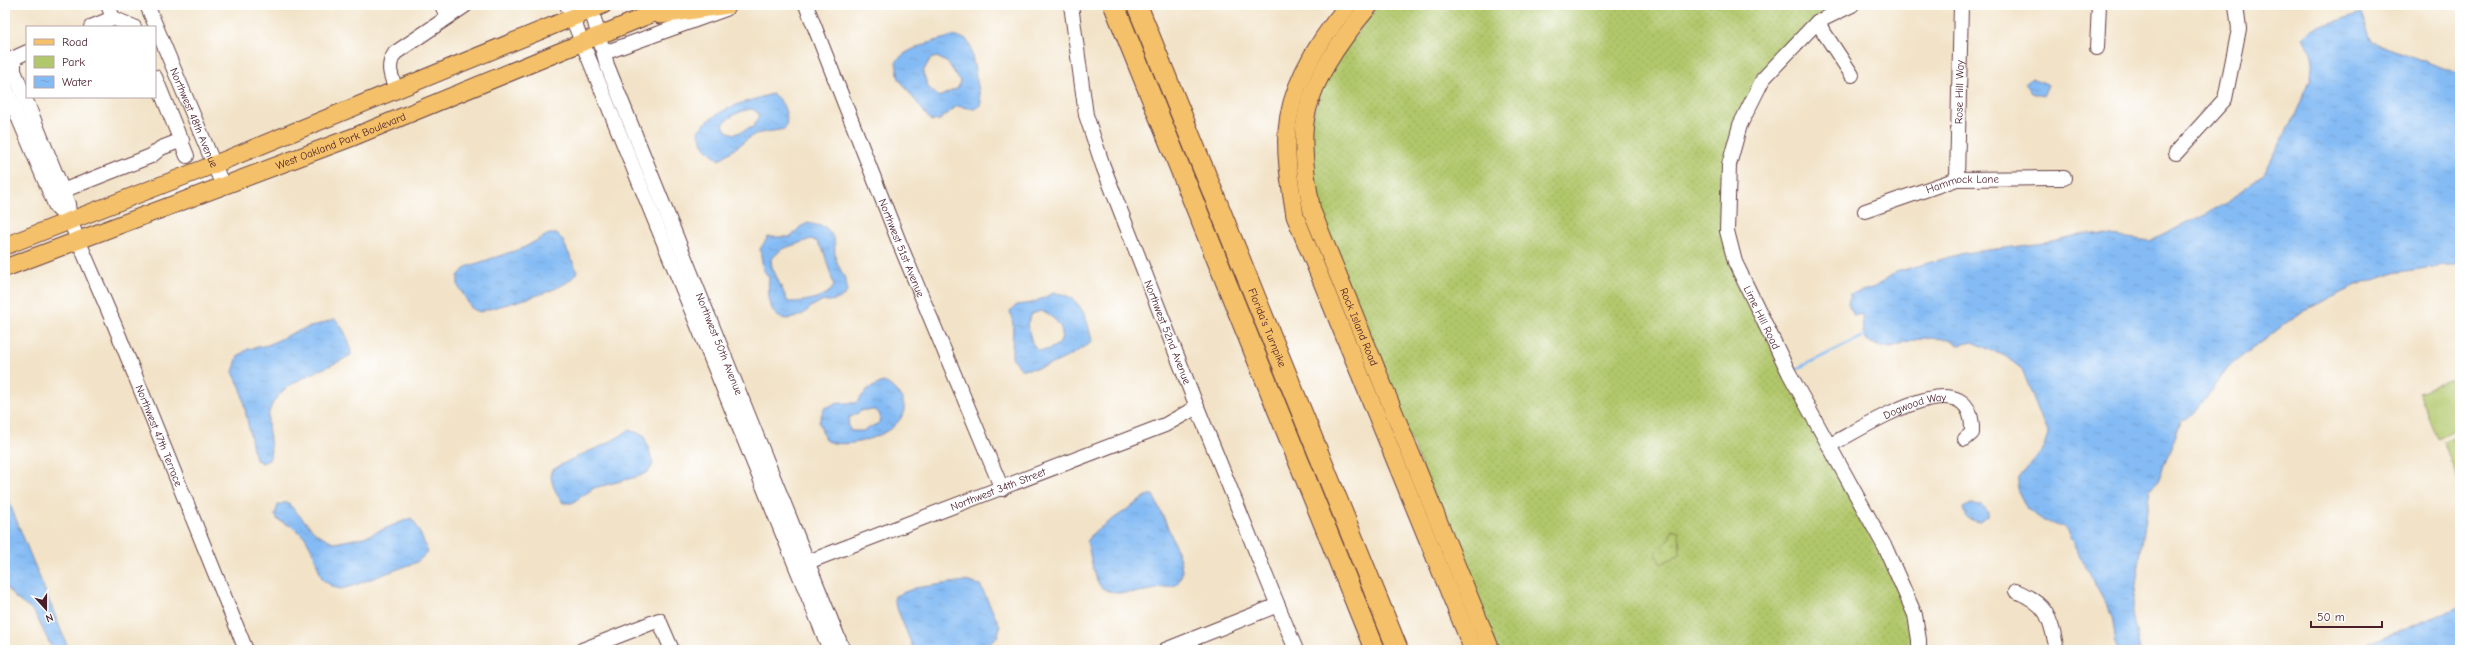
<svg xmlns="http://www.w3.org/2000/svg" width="2465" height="655" viewBox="0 0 2465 655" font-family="'Comic Neue',sans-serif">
	<defs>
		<pattern id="grass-dots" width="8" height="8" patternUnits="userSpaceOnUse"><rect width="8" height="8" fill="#b1c76b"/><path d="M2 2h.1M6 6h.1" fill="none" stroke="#9aaa5d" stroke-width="1.8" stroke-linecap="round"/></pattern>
		<pattern id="wetland-marsh" width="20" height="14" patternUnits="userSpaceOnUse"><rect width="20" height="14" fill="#b1c76b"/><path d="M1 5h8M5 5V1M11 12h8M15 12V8" fill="none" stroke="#9aaa5d"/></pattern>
		<pattern id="water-ripples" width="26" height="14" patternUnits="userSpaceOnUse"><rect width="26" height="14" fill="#84bbf4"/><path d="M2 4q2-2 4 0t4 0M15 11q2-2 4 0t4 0" fill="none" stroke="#74a0d1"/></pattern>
	</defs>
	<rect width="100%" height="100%" fill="#fff"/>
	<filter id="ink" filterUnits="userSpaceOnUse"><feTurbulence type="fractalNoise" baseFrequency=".025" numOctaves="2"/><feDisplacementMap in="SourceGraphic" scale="8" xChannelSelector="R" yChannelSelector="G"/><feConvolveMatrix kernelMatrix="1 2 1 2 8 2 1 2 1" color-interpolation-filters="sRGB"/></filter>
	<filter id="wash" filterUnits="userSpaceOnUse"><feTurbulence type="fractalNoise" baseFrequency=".012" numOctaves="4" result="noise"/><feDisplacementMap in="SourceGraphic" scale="16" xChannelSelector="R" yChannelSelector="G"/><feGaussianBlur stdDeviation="0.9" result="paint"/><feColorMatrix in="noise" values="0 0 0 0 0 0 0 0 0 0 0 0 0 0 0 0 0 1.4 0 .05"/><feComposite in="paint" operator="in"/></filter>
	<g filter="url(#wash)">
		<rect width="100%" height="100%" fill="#f2e3c8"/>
		<path fill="url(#grass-dots)" stroke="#7e734b" d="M1378,5H1852L1817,22L1763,79L1740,125L1727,231L1915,615L1919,650H1497L1317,212L1306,137L1325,78Z"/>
		<path fill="url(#wetland-marsh)" stroke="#7e734b" d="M1672,529L1679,531L1680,554L1661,564L1656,553L1669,540Z"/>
		<path fill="#b1c76b" stroke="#7e734b" d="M2460,377V428L2438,439L2419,392Z
			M2460,435V485L2443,442Z"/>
		<path fill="url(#water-ripples)" stroke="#676d90" fill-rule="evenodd" d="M2361,13L2372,42L2460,74V265H2445L2394,273L2354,287L2298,314L2227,368L2199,408L2181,422L2158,481L2150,489L2132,613L2140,650H2117L2112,616L2065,528L2044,521L2027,509L2017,489L2019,478L2043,449L2048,435L2022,369L2005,356L1972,342L1959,345L1950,339L1921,338L1891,348L1867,342L1863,332L1862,314L1854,316L1848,303L1850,294L1873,288L1896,272L1964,253L2053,242L2088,233L2151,241L2227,203L2265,172L2296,113L2311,78L2313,55L2303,36L2312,29Z
			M954,36L966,39L970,45L981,102L979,107L974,109L957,106L940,120L931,121L899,79L896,62C905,48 938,40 954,36ZM937,57L948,63L960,81L958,88L939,97L928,87L923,72L930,59Z
			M2032,78L2048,85L2043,96L2032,93L2025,83Z
			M772,94C784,100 790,117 785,129L755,134L719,160L704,146L698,131C717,108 745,102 772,94ZM752,109L757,112L759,116L753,127L735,134L726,131L723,125C728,116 742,110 752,109Z
			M808,223L825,227C841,243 831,247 837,262C841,273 848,279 847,292C837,305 827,298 816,304C810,306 806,314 799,316C770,328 767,299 769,278L763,269L760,249L768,237H791L800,227ZM811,239L816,241L824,252L834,286C827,299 802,302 788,302L772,267L771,259L782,249Z
			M549,234H557L562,239L577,271C571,292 501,304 480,312L472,309L458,286V276L466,267L523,248Z
			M1054,293C1081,294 1088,320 1092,342C1073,355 1046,371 1021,369L1012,357L1013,324L1010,311L1017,305L1032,303ZM1041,311C1055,317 1068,329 1059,344L1047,350H1038L1032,343L1027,324L1032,314Z
			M335,319C344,329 351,341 351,355C324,372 272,381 268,418C267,431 274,449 269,460L262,463L255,459L241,389L233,372L238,356L248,349L268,345L295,332Z
			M883,382C890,384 893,388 898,393C926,426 850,454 825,440L819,422L824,408L838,403H856L868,389ZM863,410H876L880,415L879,423L863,431H851L848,426L849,418Z
			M629,430L644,435L653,464L649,471L640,476L594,488L572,503H563C556,493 550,483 551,471C576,454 605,448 629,430Z
			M5,492L69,650H53L34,612L15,598L5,585Z
			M1148,495H1153C1161,511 1181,554 1182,571C1182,577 1179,581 1176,585C1159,588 1109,602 1099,584C1092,572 1091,554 1087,542L1093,533Z
			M287,502L316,533L335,543L364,537L411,518C416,521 425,545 428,552L417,562L352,586L341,589L333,587L322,579L313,552L305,537L291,526L278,520L275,515L278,505Z
			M1971,504L1982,505L1988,512V517L1979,522L1966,518L1963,508Z
			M965,581L980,585L1000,626L998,636L980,650H914L894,601L895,596L915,588Z
			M2460,607V650H2351Z"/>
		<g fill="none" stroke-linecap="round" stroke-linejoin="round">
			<path stroke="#84bbf4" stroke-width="3" d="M1792,371L1864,336"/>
		</g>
	</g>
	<g filter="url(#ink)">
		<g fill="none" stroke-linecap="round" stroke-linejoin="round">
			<defs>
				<g id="minor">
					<path d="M108,5L113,18L134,27"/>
					<path id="s1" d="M147,5L223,186"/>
					<path d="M442,5L447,17"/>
					<path d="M567,5L830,650"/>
					<path id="s2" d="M590,5L607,65L843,650"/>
					<path id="s3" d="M806,5L901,247L1002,489"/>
					<path id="s4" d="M1071,5L1086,115L1103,166L1197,407L1296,650"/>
					<path id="s5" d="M1852,5L1817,22L1763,79L1740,125L1729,165L1727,231L1735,262L1789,373L1886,549L1915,615L1919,640V650"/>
					<path d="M1817,22L1852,75"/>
					<path d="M91,27L113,18"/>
					<path d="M2097,48L2099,5"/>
					<path d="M604,53L726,9"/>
					<path id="s6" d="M14,58V71L68,204L70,221L115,326L246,650"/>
					<path d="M14,58L27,52"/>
					<path d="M155,77L187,156"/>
					<path d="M5,86L56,207L70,221"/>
					<path d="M396,89C391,76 386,66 395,53L466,5"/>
					<path d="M2176,153L2225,99L2239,29L2236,5"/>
					<path id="s7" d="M1957,179L1961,5"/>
					<path d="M62,191L151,156L161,148L182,140"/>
					<path id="s8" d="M1865,211L1957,179L2064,178"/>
					<path id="s9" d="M1830,445C1862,429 1975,353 1972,433L1965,439"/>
					<path id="s10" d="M800,565L1165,425L1197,407"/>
					<path d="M2016,591C2049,605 2050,618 2057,650"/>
					<path d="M582,650L659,620L672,650"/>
					<path d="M1165,650L1278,605"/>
				</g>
				<g id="major">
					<path d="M1348,5C1319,40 1290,84 1287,131C1285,160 1291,188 1295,216L1473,650"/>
					<path id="s11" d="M1370,5C1341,39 1306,86 1304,133C1303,160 1307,185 1312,211L1491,650"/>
					<path d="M660,15L728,5"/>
					<path d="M5,246L213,165L603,5"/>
					<path id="s12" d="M5,268L353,137L673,5"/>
				</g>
				<g id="highway">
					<path d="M1114,5L1375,650"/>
					<path id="s13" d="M1137,5L1398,650"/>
				</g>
			</defs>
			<use href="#minor" stroke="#633c43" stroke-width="16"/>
			<use href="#major" stroke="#633c43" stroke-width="19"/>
			<use href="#highway" stroke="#633c43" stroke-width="22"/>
			<use href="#minor" stroke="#fff" stroke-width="14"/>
			<use href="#major" stroke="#f4c16a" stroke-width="17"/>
			<use href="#highway" stroke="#f4c16a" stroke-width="20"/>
		</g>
	</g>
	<g text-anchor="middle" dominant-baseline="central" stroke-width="3" stroke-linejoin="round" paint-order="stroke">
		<g font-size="11" fill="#4a1f2b" stroke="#fff">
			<text stroke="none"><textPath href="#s7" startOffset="87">Rose Hill Way</textPath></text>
			<text stroke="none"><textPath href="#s1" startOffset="122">Northwest 48th Avenue</textPath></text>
			<text stroke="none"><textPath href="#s12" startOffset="359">West Oakland Park Boulevard</textPath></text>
			<text stroke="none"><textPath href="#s8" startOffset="102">Hammock Lane</textPath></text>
			<text stroke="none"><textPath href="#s3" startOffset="261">Northwest 51st Avenue</textPath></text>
			<text stroke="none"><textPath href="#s5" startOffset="370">Lime Hill Road</textPath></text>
			<text stroke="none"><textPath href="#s11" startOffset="350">Rock Island Road</textPath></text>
			<text stroke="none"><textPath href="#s13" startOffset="348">Florida's Turnpike</textPath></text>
			<text stroke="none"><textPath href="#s4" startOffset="343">Northwest 52nd Avenue</textPath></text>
			<text stroke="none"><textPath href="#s2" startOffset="363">Northwest 50th Avenue</textPath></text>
			<text stroke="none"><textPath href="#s9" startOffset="94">Dogwood Way</textPath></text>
			<text stroke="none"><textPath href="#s6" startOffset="406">Northwest 47th Terrace</textPath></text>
			<text stroke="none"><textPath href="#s10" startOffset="212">Northwest 34th Street</textPath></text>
		</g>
	</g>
	<rect width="2465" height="655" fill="none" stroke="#fff" stroke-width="20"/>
	<rect x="26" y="26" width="130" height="72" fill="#ffffff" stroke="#b7a5aa"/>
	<rect x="34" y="39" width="20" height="6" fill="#f4c16a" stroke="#b7a5aa"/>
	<text x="62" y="46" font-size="12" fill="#4a1f2b">Road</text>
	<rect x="34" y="56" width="20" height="12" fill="#b1c76b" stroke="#b7a5aa"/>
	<text x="62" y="66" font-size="12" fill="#4a1f2b">Park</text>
	<rect x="34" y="76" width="20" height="12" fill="url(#water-ripples)" stroke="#b7a5aa"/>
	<text x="62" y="86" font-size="12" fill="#4a1f2b">Water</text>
	<g transform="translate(46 609) rotate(159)" stroke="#ffffff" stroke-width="3" paint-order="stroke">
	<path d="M0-3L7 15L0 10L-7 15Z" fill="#4a1f2b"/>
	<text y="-6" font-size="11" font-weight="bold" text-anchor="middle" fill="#4a1f2b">N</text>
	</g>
	<path d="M2311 621v6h71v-6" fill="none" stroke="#4a1f2b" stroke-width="2"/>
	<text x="2317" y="621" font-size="12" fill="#4a1f2b" stroke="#ffffff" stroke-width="3" paint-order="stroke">50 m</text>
</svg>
